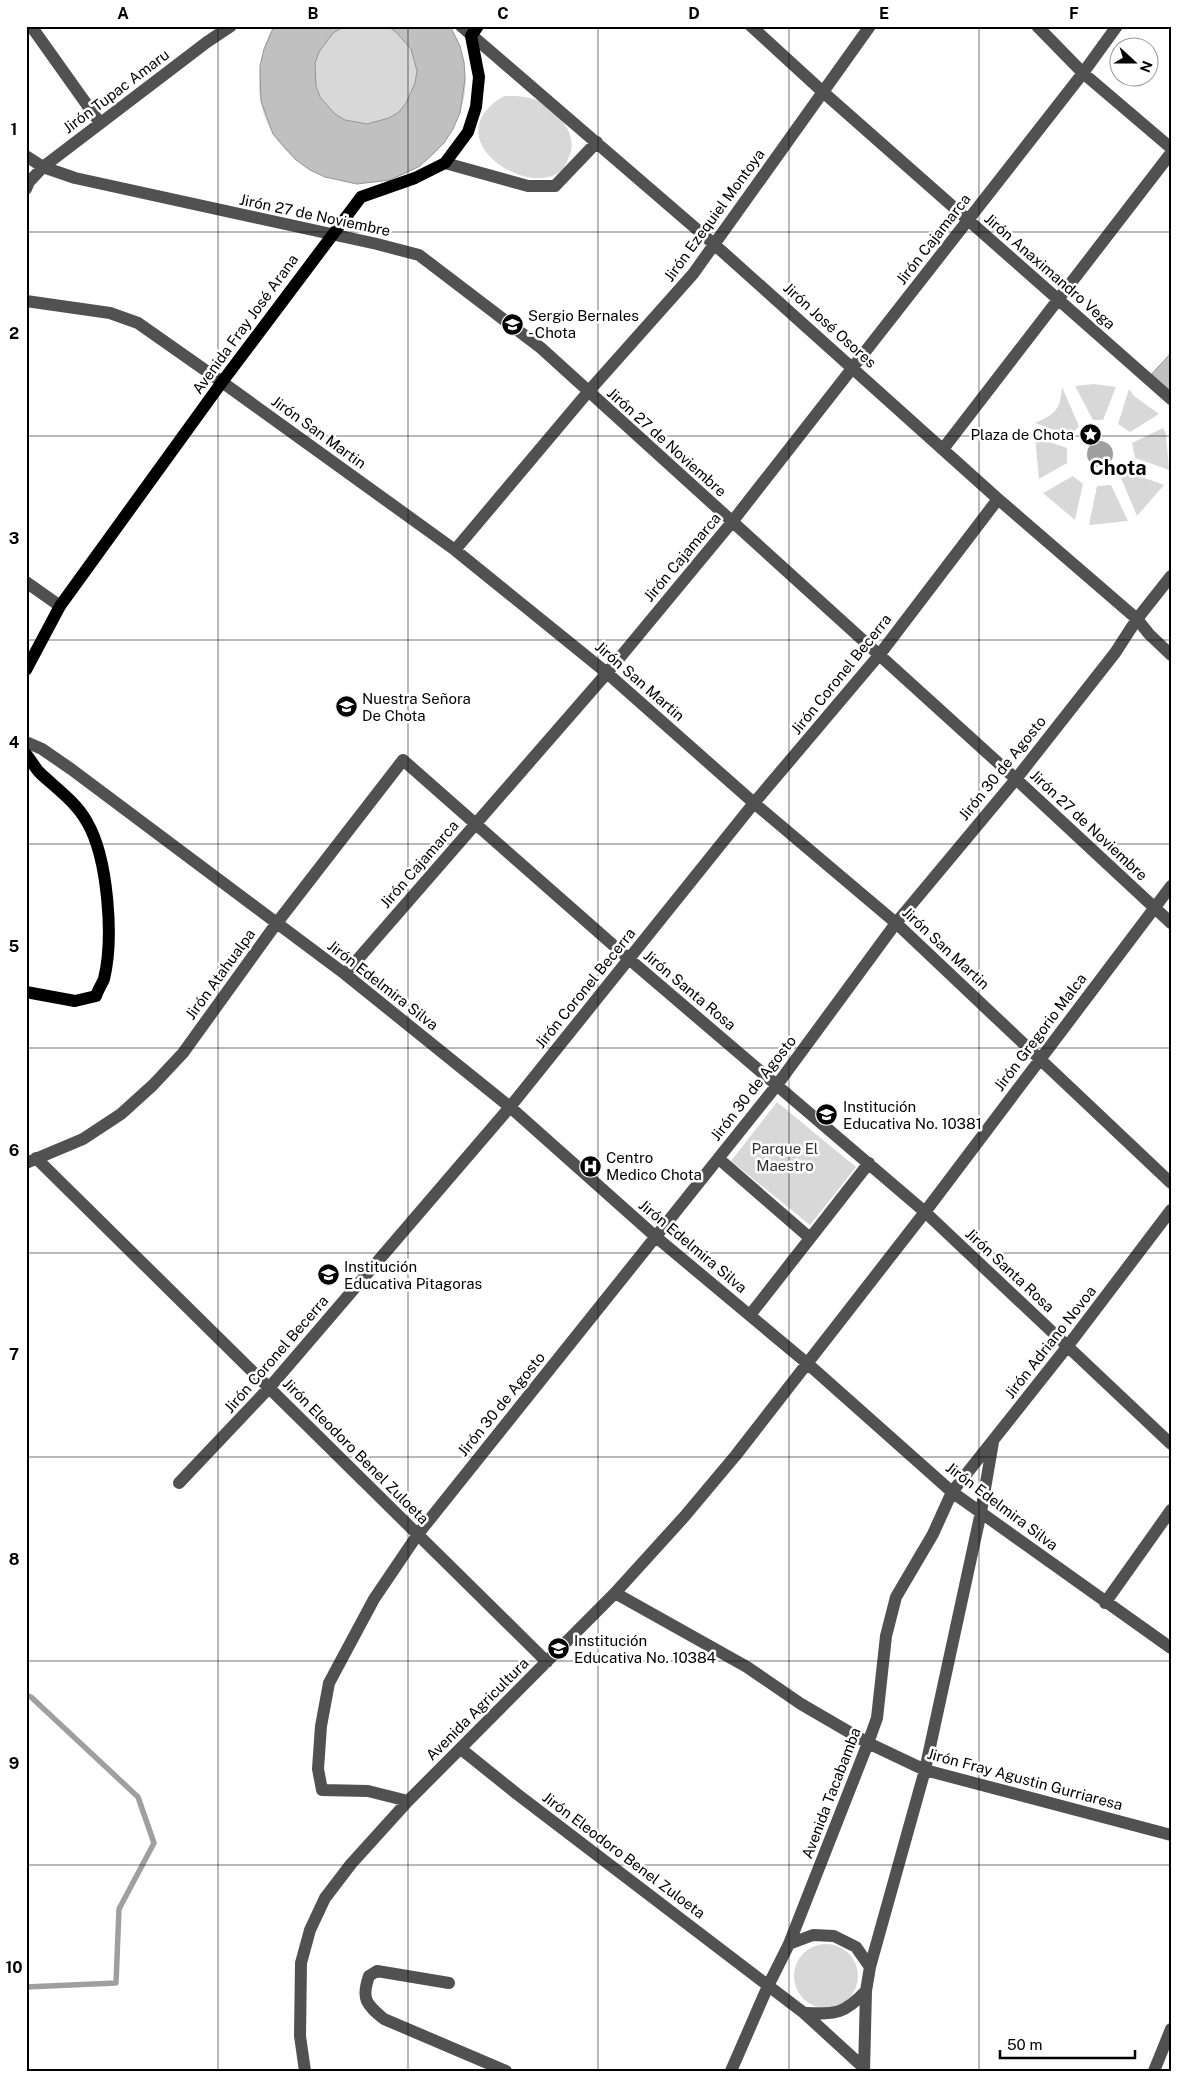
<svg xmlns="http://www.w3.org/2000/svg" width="1197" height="2097" viewBox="0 0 1197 2097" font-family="'Public Sans',sans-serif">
	<rect width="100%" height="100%" fill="#fff"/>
	<path fill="#d8d8d8" d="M274,26H450C468,53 471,93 456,121C452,128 448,137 443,144C382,221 254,176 259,77C260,59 265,41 274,26Z
		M504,96C514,96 524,96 534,99C553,105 576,130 571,151C570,154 568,158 567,162C545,210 427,141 504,96Z
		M1094,384L1116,387L1103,420H1093L1075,386Z
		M1062,387L1079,426L1070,436L1035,423C1056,414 1060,410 1062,387Z
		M1129,389L1134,396L1159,414L1130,432L1118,424Z
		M1163,428L1166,434L1169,470L1135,458L1132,443Z
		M1035,437L1067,448V463L1039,479Z
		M1128,472L1164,485L1137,516L1121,478Z
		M1073,476L1083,484L1075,520L1043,493Z
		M1111,485L1128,521L1089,525L1097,486Z
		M777,1102L856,1167L810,1225L731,1161Z
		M794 1976a32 32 0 1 1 64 0a32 32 0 1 1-64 0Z"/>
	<path fill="#9f9f9f" d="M1087 454a13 13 0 1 1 26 0a13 13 0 1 1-26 0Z"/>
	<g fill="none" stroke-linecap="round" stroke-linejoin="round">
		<path stroke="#9f9f9f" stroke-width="5.5" d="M26,1695L31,1697L138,1797L154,1843L119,1909L116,1983L26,1987"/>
	</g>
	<path fill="#c0c0c0" stroke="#959595" d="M274,26H345L333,33L319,52L315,63L316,86L320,97L335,114L345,120L367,124L389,118L399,112L406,103L415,83L417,71L411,49L396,32L387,26H450L460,46L464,62L465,79L460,113L453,129L444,143L420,166L390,180L357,184L325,177L310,170L296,160L273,134L261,101L260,66L264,49Z
		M1171,353V397L1149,377Z"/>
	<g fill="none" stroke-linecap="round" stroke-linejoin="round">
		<path stroke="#515151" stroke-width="12" d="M31,26L100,123
			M461,26L715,245L998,499L1137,619L1149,634L1171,655
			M751,26L823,92L1171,399
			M1037,26L1083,73L1171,148
			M26,156L43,167L75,178L377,244L419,255L541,348L1016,779L1171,923
			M445,163L528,186H555L597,142
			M26,189L29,182L43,167L207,42L231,26
			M26,301L110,313L138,323L222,382L455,550L607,673L754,803L896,923L1171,1183
			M943,449L1171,153
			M455,550L588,392L693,274L870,26
			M26,582L60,606
			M26,742L42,749L71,769L345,974L510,1107L656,1237L808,1364L952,1492L1171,1648
			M345,974L607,673L732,522L1083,73L1117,26
			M36,1158L547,1662
			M719,1159L810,1238
			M26,1163L83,1139L121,1114L153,1085L183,1053L276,924L403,760L629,959L925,1212L1171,1444
			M750,1315L869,1163
			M179,1483L269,1388L510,1107L754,803L880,654L998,499
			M615,1593L747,1667L801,1704L868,1743L925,1770L1171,1835
			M1105,1603L1171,1510
			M461,1749L517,1794L804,2013L863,2067
			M408,1801L368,1791L322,1790L318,1769L321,1726L329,1683L374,1599L418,1534L777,1085L896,923L1016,779L1115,653L1137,619L1171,576
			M789,1944L813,1935L834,1936L856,1947L870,1967
			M449,1983L377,1971L369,1976C361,1999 366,2004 384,2019L506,2071
			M804,2013C836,2014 843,2015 866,1991
			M305,2071L300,2036L301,1963L310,1930L325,1898L351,1864L408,1801L615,1593L684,1517L736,1455L925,1212L1171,886
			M731,2071L768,1986L789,1944L868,1743L877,1718L886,1636L896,1597L933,1534L952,1492L1067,1347L1171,1210
			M864,2071L866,1991L870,1967L925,1770L981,1512L993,1442
			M1154,2071L1171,2029"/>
		<path stroke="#000" stroke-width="12" d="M26,670L60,606L222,382L361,197L415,178L445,163L468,132L476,107L479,77L471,36L478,26
			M26,754C31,760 35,768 40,773C56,788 76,802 87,822C108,858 114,938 104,979C102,984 98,990 96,996L75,1001L26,992"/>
	</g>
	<path fill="none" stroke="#000" stroke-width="1" stroke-opacity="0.55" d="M218,26V2071M408,26V2071M598,26V2071M789,26V2071M979,26V2071M26,232H1171M26,436H1171M26,640H1171M26,844H1171M26,1048H1171M26,1253H1171M26,1457H1171M26,1661H1171M26,1865H1171"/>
	<defs>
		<symbol id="school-disc" viewBox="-11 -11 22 22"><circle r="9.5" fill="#000" stroke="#fff"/><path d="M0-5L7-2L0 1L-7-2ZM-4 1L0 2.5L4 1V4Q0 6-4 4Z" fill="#fff"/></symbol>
		<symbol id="sight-disc" viewBox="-11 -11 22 22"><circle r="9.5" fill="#000" stroke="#fff"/><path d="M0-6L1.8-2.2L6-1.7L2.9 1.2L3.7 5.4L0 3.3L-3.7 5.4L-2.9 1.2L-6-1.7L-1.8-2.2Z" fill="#fff"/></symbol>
		<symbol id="hospital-disc" viewBox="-11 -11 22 22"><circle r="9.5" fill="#000" stroke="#fff"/><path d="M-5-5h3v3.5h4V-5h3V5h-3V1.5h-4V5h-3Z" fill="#fff"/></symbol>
	</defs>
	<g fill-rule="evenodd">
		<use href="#school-disc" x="500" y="312" width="25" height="25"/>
		<use href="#sight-disc" x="1078" y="422" width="25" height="25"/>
		<use href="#school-disc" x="334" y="694" width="25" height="25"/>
		<use href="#school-disc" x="814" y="1102" width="25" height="25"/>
		<use href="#hospital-disc" x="578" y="1154" width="25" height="25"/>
		<use href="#school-disc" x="316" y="1262" width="25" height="25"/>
		<use href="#school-disc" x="546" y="1636" width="25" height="25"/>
	</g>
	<g text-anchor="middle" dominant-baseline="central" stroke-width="5" stroke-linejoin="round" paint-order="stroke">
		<g font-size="15" fill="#000" stroke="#fff">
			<text transform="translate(116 91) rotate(-37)">Jirón Tupac Amaru</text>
			<text transform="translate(315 215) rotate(12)">Jirón 27 de Noviembre</text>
			<text transform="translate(714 215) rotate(-54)">Jirón Ezequiel Montoya</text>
			<text transform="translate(933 239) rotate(-52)">Jirón Cajamarca</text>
			<text transform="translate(1050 271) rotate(41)">Jirón Anaximandro Vega</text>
			<text transform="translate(245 324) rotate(-54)">Avenida Fray José Arana</text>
			<text transform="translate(830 325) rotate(42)">Jirón José Osores</text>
			<text transform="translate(319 432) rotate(36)">Jirón San Martin</text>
			<text transform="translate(667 442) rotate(42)">Jirón 27 de Noviembre</text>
			<text transform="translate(682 557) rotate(-50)">Jirón Cajamarca</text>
			<text transform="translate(841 674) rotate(-51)">Jirón Coronel Becerra</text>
			<text transform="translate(640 681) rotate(41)">Jirón San Martin</text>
			<text transform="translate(1002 768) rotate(-51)">Jirón 30 de Agosto</text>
			<text transform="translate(1089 825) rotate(43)">Jirón 27 de Noviembre</text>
			<text transform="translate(419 864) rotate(-49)">Jirón Cajamarca</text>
			<text transform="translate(946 948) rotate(43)">Jirón San Martin</text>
			<text transform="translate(220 974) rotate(-54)">Jirón Atahualpa</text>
			<text transform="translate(383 985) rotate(38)">Jirón Edelmira Silva</text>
			<text transform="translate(585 988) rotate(-51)">Jirón Coronel Becerra</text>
			<text transform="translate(690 990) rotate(40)">Jirón Santa Rosa</text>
			<text transform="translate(1040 1032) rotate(-53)">Jirón Gregorio Malca</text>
			<text transform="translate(753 1088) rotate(-52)">Jirón 30 de Agosto</text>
			<text transform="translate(693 1246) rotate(40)">Jirón Edelmira Silva</text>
			<text transform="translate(1010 1270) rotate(43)">Jirón Santa Rosa</text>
			<text transform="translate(1050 1342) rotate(-52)">Jirón Adriano Novoa</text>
			<text transform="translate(276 1354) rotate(-49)">Jirón Coronel Becerra</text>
			<text transform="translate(501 1404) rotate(-51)">Jirón 30 de Agosto</text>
			<text transform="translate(356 1451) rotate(45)">Jirón Eleodoro Benel Zuloeta</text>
			<text transform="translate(1002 1506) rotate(37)">Jirón Edelmira Silva</text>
			<text transform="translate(477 1709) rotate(-45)">Avenida Agricultura</text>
			<text transform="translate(1025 1779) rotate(15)">Jirón Fray Agustin Gurriaresa</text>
			<text transform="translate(831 1793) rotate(-69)">Avenida Tacabamba</text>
			<text transform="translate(624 1855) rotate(37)">Jirón Eleodoro Benel Zuloeta</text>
		</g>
		<g font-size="15" fill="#000" stroke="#fff" text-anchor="start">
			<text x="528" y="315">Sergio Bernales<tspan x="528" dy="17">- Chota</tspan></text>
			<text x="1074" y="434" text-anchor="end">Plaza de Chota</text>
			<text x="362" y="698">Nuestra Señora<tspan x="362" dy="17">De Chota</tspan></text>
			<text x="843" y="1106">Institución<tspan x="843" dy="17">Educativa No. 10381</tspan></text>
			<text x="606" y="1157">Centro<tspan x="606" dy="17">Medico Chota</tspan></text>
			<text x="344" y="1266">Institución<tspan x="344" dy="17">Educativa Pitagoras</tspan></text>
			<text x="574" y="1640">Institución<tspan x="574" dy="17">Educativa No. 10384</tspan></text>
		</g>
		<g font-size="15" fill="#2f2f2f" stroke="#fff">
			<text x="785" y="1148">Parque El<tspan x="785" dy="17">Maestro</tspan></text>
		</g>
		<g font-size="20" font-weight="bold" fill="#000" stroke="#fff">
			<text x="1118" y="468">Chota</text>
		</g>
	</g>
	<rect width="1197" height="2097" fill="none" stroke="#ffffff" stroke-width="55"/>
	<g transform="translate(1134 62) rotate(111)"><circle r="24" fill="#ffffff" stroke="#999999"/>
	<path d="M0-4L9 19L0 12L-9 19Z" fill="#000000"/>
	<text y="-8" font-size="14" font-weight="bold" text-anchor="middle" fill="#000000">N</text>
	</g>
	<path d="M1000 2050v8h135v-8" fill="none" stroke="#000000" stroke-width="2.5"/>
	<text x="1007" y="2050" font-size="15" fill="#000000" stroke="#ffffff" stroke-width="4" paint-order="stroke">50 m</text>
	<rect x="28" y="28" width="1142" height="2042" fill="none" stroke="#000" stroke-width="2"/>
	<g font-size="16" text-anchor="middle" font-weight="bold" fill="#000">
		<text x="123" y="19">A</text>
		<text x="313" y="19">B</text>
		<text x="503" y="19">C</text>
		<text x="694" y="19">D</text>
		<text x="884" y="19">E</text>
		<text x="1074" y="19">F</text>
		<text x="14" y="135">1</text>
		<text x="14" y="339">2</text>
		<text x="14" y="544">3</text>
		<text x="14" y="748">4</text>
		<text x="14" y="952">5</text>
		<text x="14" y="1156">6</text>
		<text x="14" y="1360">7</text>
		<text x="14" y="1565">8</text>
		<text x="14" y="1769">9</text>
		<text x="14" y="1973">10</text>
	</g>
</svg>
